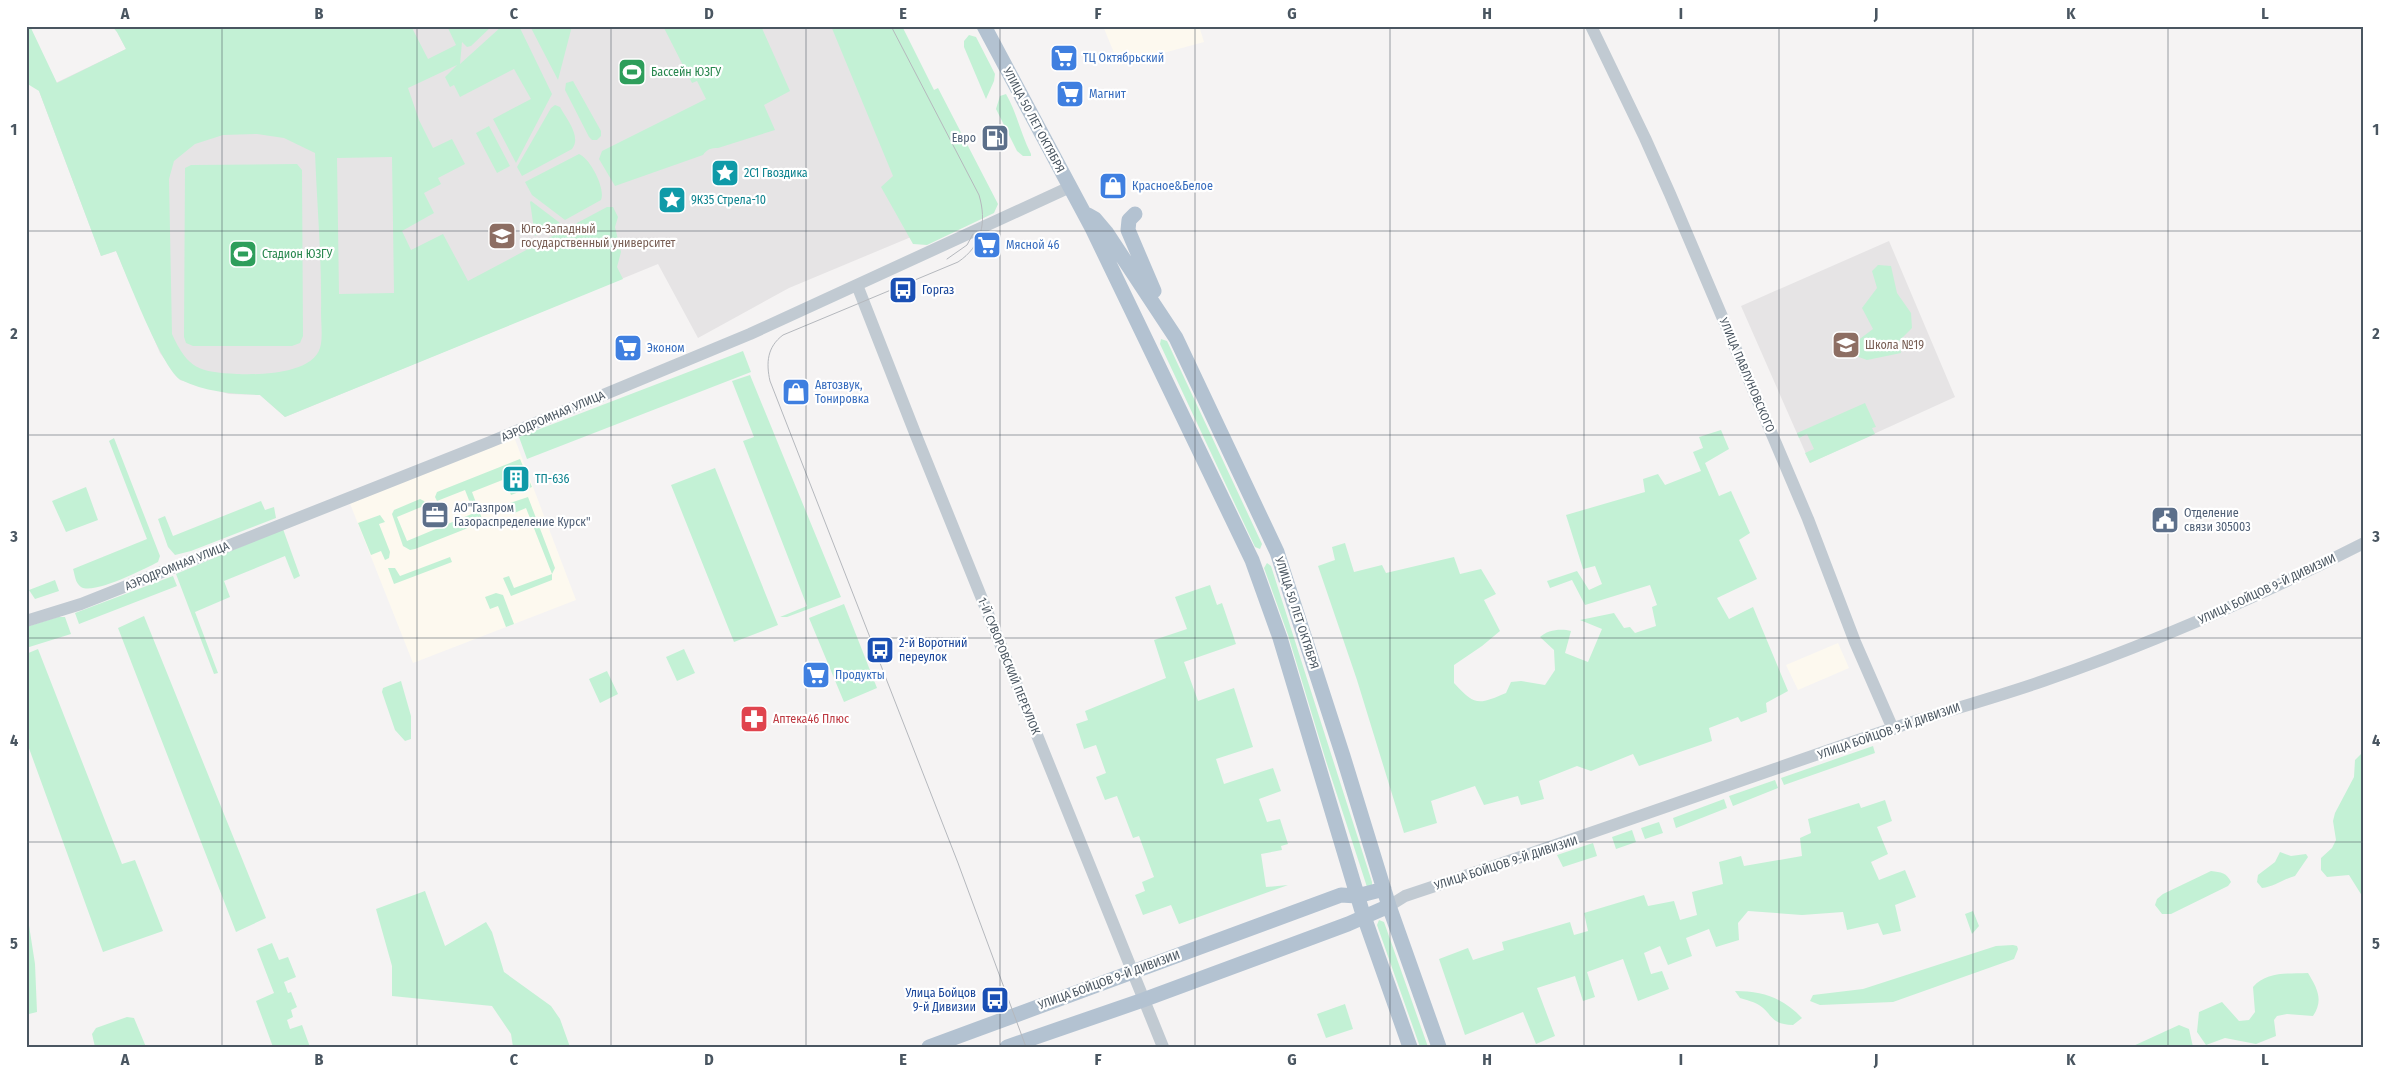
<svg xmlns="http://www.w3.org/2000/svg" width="2390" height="1073" viewBox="0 0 2390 1073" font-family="'Fira Sans Condensed',sans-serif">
	<rect width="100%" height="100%" fill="#f5f3f3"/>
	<path fill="#fdf9ef" d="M1103,26H1199L1204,42L1119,65Z
		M511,429L576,600L413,663L347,496Z
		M1838,643L1849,668L1798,690L1786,665Z"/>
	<path fill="#e6e4e5" d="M112,26H859L947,222L789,288L698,338L658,264L285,417L260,395L229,394L180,380L160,353L116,251L101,256L39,91L126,49L117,32Z
		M1889,241L1955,397L1810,463L1741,306Z"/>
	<path fill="#c3f1d5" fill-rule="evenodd" d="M26,26H30L57,83L126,49L117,32L112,26H411L428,59L456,45L447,26H492L471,46L467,47L462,42L460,64L502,26H519L552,94L516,163L493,119L531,99L514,69L460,97L454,85L450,87L445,77L457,65L408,88L419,120L433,148L452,139L465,164L438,178L441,184L424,193L434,213L402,231L411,250L443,234L468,281L607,207H613L618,217L615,227L621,252L617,267L623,279L285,417L260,395C234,394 205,392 181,380C163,371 126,274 116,251L101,256L39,91L26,83ZM257,134L284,138L315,153C317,206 322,260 321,313C321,323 323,338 320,348C312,374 259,375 237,374C199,372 188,369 172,334L169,179L174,161L195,144L223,135ZM392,157L394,293L339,294L337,158Z
		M530,26H572L558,80Z
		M663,26H761L790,91L764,105L775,130L718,148C711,148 707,149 703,155L615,186L599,159L602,151L706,99L697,81L692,83Z
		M831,26H902L934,90L938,88L998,204L994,213L927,245L913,244L881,187L893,176Z
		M969,35L976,37L995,74L994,81L986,99L964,47V41Z
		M573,81L601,131V136L597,140H592L589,137L565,90L566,83Z
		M1006,94C1017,113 1021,135 1031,154V156H1023L1017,151L996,109L1000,96Z
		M555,105L560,107C566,118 582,137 572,149L522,176L517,167L551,108Z
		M489,126L510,166L497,173L476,133Z
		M579,154C590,158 606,189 601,200L565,220L532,195L525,182Z
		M297,164L302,170L303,336L300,343L292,346H193L186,343L184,337L185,168L191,165Z
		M531,201L560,223L535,236L530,202Z
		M1878,265L1891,266L1897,293L1911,313L1912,328L1899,341L1901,353L1867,360L1856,356L1857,341L1873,329L1862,308L1877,288L1872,271Z
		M1161,339L1167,341L1262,544L1260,549L1255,547L1160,344Z
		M743,351L751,372L527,459L519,437Z
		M750,375L841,597L787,617H780L807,606L743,441L754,437L732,381Z
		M1865,403L1876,427L1872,428L1875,434L1810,463L1805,453L1814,449L1807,434L1799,438L1797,433Z
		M1721,430L1729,449L1705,463L1719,496L1731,491L1750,533L1739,540L1757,579L1717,598L1729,619L1753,607L1788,691L1766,703L1767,712L1741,722L1738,717L1709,728L1712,741L1639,766L1633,754L1591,771L1577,766L1539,781L1544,799L1521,805L1518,796L1484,805L1475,786L1431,801L1437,823L1404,833L1357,680L1318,566L1335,560L1332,547L1345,543L1354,572L1382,565L1386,573L1454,557L1460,574L1481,569L1496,594L1484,600L1500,631L1482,646L1454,665V683C1475,706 1478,705 1506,693L1511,682L1521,681L1545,685L1555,670L1554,650L1540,637C1547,630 1561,628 1571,631L1565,653L1588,662L1602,629L1580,620L1614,613L1624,628L1630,627L1635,633L1656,626L1652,607L1657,605L1650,585L1585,605L1572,580L1550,588L1547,581L1577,571L1589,590L1602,584L1595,566L1583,569L1566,515L1645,492L1643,479L1658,474L1665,485L1701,471L1693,452L1703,448L1699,437Z
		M114,438L160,556L158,562C144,569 94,595 81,587C75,583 75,575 73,569L147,539L109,441Z
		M520,459L532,487L511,495L505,479L472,492L481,516L482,519L478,524L415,549L410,550L403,546L392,514L394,510L420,499L424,501L426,505L397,517L407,541L474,513L465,490L437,501L435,497L437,492ZM517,470L524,484L515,488L508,473Z
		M715,468L778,625L734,642L671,485Z
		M86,487L98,520L66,532L52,501Z
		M528,497L555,568L552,574V580L511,596L503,578L509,576L514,588L552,574L526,508L512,514L509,507L510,503Z
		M261,501L265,510L274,507L276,518L191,551L175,555L168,547L158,519L165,516L173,536Z
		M380,515L385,522L379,524L390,552L389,558L385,560L381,551L371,555L358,523Z
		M283,529L300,576L294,579L285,556L224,581L230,597L195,612L218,673L214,674L176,574Z
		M450,557L452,562L394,584L388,568H395L400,576Z
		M1267,563L1271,566L1372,882V885L1367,887L1326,761L1288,635L1264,568Z
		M173,576L177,586L79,624L75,613Z
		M55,580L59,591L35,599L29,590Z
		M1210,585L1217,605L1222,603L1236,644L1184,662L1198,701L1234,688L1253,747L1216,759L1224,784L1273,768L1281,791L1259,799L1267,822L1280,819L1288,844L1281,846L1282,850L1261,854L1266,887L1288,885L1179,924L1171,905L1143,915L1135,895L1145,891L1142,882L1154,877L1139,836L1133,838L1117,796L1105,800L1096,777L1106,773L1096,745L1084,749L1076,724L1088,720L1085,711L1166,678L1154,640L1187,629L1175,597Z
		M496,593L503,595L514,624L506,627L498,606L490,609L485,597Z
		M844,604L877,688L844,702L809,618Z
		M144,616L266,918L236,932L118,628Z
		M58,617H65L71,634L26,648V627Z
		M38,649L122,864L135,860L163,931L103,952L26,740V654Z
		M684,649L695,673L677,681L666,657Z
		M607,671L618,694L600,703L589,679Z
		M401,681L411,716V739L405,741L395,730L382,692L383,688Z
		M1873,746L1875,753L1784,785L1781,778Z
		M2364,751V899L2349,875L2327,877L2321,870V858L2332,848L2336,840L2333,821L2335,813L2354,777L2355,760Z
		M1775,780L1778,788L1733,806L1729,796Z
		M1724,799L1727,808L1676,828L1673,818Z
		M1885,800L1892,821L1877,827L1888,854L1871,862L1879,880L1905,870L1916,897L1895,905L1901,931L1883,935L1878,923L1847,930L1843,912L1802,915L1748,911L1738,923L1739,940L1716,947L1709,929L1686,938L1692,956L1668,965L1660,946L1644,953L1651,974L1662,971L1669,989L1638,1001L1623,959L1587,972L1595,997L1583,1001L1575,976L1537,988L1555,1036L1536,1044L1523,1012L1465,1035L1439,959L1468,948L1473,960L1504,950L1502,942L1570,922L1574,935L1588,931L1584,913L1644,895L1648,906L1674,901L1680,920L1697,915L1692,892L1723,884L1719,862L1741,856L1744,866L1802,856L1800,838L1811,833L1808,819L1859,803L1861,808Z
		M1659,822L1663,833L1645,839L1641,828Z
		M1632,830L1636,842L1616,849L1612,837Z
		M1593,843L1597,856L1563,867L1557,855Z
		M2280,852L2291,856L2306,854L2308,857L2295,876C2283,879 2274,887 2262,888L2257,882L2258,875L2275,862Z
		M2211,871C2221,872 2227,873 2231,882L2228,886L2171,914H2162L2155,905L2157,899L2163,894Z
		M425,891L445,946L486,922L492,932L504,972L551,1006L560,1019L570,1047H513L511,1034L492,1006L392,996V966L376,909Z
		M26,906L35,964L37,1012L29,1014V1033L26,1039Z
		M1973,911L1979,926L1972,934L1965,914Z
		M1379,920L1384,922L1428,1047H1420L1377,925Z
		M272,943L279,960L288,957L296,977L284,982L288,993L291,992L297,1007L291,1010L293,1017L287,1020L290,1029L302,1025L310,1047H273L256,1001L274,993L257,949Z
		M2013,945L2017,946L2018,949L2014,959L1893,1002L1820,1005L1810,1001L1813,995L1863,989L1996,946Z
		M2308,973C2317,988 2324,1000 2313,1016L2287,1014L2277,1016L2274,1020L2276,1036L2256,1044L2225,1038L2206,1045L2197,1032L2199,1012L2222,1002L2239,1021L2249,1020L2255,1012L2253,987C2267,971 2288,974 2308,973Z
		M1735,991C1763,991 1783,998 1802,1018L1793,1025C1769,1024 1774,1015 1759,1005C1755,1002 1746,1000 1740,998Z
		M1345,1004L1353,1029L1326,1038L1317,1014Z
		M127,1017L134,1018L146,1047H95L92,1034L96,1028Z
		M2179,1025L2189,1029L2193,1047H2131Z"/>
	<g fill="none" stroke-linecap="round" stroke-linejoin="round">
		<path stroke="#c1cad2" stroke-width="12" d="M1591,26L1645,138L1670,194L1808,519L1855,642L1893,729
			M857,285L915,433L1163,1047
			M26,621L81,604L490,442L750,334L1070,187
			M1389,906L1405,896C1562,844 1719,788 1876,734C1931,715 1988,700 2043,681C2153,643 2260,596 2364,543"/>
		<path stroke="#b3c2d1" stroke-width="15" d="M984,26L1092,228L1252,560L1280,638L1362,911L1410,1047
			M1135,214L1129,220L1128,230L1154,291
			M1088,215L1095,219L1106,232L1176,338L1277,552L1343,756L1389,906L1439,1047
			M929,1047L1341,895L1357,896L1384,889
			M1007,1047L1143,1000L1348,924L1389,906"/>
		<path stroke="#b5b8bd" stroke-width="1" d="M891,26L979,195C987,222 982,246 958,262L783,335C767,347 766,363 770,381L958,863L1026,1047
			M947,259L967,245L973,234"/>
	</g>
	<path fill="none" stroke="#4a5661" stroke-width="1" stroke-opacity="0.55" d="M222,26V1047M417,26V1047M611,26V1047M806,26V1047M1000,26V1047M1195,26V1047M1390,26V1047M1584,26V1047M1779,26V1047M1973,26V1047M2168,26V1047M26,231H2364M26,435H2364M26,638H2364M26,842H2364"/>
	<defs>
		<symbol id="supermarket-square" viewBox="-11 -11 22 22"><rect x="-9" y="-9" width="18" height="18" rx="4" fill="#3f7fe0" stroke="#fff"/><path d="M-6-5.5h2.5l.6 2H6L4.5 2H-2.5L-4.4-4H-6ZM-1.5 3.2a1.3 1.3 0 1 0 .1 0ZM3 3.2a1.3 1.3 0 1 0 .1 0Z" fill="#fff"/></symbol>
		<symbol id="stadium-square" viewBox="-11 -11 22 22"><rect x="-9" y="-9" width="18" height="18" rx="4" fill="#2e9e5b" stroke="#fff"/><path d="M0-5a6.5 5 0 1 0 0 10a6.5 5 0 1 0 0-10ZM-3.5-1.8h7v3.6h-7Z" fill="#fff"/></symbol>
		<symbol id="fuel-square" viewBox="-11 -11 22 22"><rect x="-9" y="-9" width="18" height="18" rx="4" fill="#5c6f8a" stroke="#fff"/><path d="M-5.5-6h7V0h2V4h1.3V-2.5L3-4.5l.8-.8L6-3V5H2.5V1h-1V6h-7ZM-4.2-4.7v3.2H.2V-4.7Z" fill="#fff"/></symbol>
		<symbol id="sight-square" viewBox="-11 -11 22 22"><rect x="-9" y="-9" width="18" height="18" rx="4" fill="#0f9aa8" stroke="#fff"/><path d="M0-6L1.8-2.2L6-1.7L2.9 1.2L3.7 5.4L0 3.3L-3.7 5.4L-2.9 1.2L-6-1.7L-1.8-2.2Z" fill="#fff"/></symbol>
		<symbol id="shop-square" viewBox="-11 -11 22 22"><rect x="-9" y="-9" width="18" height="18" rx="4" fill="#3f7fe0" stroke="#fff"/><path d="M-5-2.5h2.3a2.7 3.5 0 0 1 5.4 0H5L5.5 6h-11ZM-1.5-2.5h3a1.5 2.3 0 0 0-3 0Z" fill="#fff"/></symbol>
		<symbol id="university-square" viewBox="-11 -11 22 22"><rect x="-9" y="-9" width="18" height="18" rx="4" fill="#8d6e63" stroke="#fff"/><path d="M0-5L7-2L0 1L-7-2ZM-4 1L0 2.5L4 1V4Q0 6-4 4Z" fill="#fff"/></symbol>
		<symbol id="bus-square" viewBox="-11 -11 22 22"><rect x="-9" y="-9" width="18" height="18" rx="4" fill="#1a4fb4" stroke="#fff"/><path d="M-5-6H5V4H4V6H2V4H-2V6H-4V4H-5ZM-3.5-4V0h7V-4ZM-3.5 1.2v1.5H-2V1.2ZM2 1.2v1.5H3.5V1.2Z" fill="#fff"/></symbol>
		<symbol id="school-square" viewBox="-11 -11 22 22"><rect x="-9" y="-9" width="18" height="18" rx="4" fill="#8d6e63" stroke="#fff"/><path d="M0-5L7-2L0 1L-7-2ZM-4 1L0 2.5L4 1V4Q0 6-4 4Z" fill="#fff"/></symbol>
		<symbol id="building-square" viewBox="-11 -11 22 22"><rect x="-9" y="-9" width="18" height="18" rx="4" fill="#0f9aa8" stroke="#fff"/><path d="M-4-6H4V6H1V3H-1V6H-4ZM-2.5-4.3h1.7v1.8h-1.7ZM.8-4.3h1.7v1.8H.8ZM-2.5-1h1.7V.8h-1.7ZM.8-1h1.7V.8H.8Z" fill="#fff"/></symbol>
		<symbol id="office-square" viewBox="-11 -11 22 22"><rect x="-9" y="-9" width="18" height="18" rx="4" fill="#5c6f8a" stroke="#fff"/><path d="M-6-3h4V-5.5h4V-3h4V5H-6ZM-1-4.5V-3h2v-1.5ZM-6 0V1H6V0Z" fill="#fff"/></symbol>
		<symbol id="civic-square" viewBox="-11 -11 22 22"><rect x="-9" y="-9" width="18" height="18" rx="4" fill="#5c6f8a" stroke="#fff"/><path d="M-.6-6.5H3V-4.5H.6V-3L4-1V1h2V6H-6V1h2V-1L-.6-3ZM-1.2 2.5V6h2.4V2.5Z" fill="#fff"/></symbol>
		<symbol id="pharmacy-square" viewBox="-11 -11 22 22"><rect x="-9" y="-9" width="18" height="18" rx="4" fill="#e0444e" stroke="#fff"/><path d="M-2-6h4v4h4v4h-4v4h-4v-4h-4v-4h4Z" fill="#fff"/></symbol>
	</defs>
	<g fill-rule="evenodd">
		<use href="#supermarket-square" x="1048" y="42" width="32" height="32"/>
		<use href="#stadium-square" x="616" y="56" width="32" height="32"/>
		<use href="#supermarket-square" x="1054" y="78" width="32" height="32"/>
		<use href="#fuel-square" x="979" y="122" width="32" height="32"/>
		<use href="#sight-square" x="709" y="157" width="32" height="32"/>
		<use href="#shop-square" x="1097" y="170" width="32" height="32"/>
		<use href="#sight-square" x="656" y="184" width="32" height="32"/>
		<use href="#university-square" x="486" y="220" width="32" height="32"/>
		<use href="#supermarket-square" x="971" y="229" width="32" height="32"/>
		<use href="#stadium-square" x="227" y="238" width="32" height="32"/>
		<use href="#bus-square" x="887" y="274" width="32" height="32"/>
		<use href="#school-square" x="1830" y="329" width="32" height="32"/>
		<use href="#supermarket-square" x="612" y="332" width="32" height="32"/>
		<use href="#shop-square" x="780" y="376" width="32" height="32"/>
		<use href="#building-square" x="500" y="463" width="32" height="32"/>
		<use href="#office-square" x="419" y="499" width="32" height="32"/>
		<use href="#civic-square" x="2149" y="504" width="32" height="32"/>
		<use href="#bus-square" x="864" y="634" width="32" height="32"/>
		<use href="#supermarket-square" x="800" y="659" width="32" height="32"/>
		<use href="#pharmacy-square" x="738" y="703" width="32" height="32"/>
		<use href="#bus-square" x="979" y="984" width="32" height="32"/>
	</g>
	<g text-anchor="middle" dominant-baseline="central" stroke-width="4.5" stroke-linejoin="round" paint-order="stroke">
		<g font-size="12" fill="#366cbe" stroke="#fff" text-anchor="start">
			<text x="1083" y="58">ТЦ Октябрьский</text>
			<text x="1089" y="94">Магнит</text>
			<text x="1132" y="186">Красное&amp;Белое</text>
			<text x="1006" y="245">Мясной 46</text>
			<text x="647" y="348">Эконом</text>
			<text x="815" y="385">Автозвук,<tspan x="815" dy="14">Тонировка</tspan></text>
			<text x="835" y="675">Продукты</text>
		</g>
		<g font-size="12" fill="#27864d" stroke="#fff" text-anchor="start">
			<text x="651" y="72">Бассейн ЮЗГУ</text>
			<text x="262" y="254">Стадион ЮЗГУ</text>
		</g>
		<g font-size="12" fill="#4a5661" stroke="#fff">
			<text transform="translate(1034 120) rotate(62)">УЛИЦА 50 ЛЕТ ОКТЯБРЯ</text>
			<text transform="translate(1747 375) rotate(67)">УЛИЦА ПАВЛУНОВСКОГО</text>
			<text transform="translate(553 416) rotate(-23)">АЭРОДРОМНАЯ УЛИЦА</text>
			<text transform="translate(177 566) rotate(-22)">АЭРОДРОМНАЯ УЛИЦА</text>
			<text transform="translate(2267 589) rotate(-25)">УЛИЦА БОЙЦОВ 9-Й ДИВИЗИИ</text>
			<text transform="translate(1297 613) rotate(72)">УЛИЦА 50 ЛЕТ ОКТЯБРЯ</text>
			<text transform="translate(1009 666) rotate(68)">1-Й СУВОРОВСКИЙ ПЕРЕУЛОК</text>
			<text transform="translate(1889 731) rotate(-19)">УЛИЦА БОЙЦОВ 9-Й ДИВИЗИИ</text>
			<text transform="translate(1506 863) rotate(-18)">УЛИЦА БОЙЦОВ 9-Й ДИВИЗИИ</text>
			<text transform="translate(1109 980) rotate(-20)">УЛИЦА БОЙЦОВ 9-Й ДИВИЗИИ</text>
		</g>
		<g font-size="12" fill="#4e5e75" stroke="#fff" text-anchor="start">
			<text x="976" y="138" text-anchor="end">Евро</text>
			<text x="454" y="508">АО"Газпром<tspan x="454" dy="14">Газораспределение Курск"</tspan></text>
			<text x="2184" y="513">Отделение<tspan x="2184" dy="14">связи 305003</tspan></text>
		</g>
		<g font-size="12" fill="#0d838f" stroke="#fff" text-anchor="start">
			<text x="744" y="173">2С1 Гвоздика</text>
			<text x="691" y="200">9К35 Стрела-10</text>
			<text x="535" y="479">ТП-636</text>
		</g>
		<g font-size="12" fill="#785e54" stroke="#fff" text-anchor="start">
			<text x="521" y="229">Юго-Западный<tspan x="521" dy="14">государственный университет</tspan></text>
			<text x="1865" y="345">Школа №19</text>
		</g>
		<g font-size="12" fill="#164399" stroke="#fff" text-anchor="start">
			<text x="922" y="290">Горгаз</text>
			<text x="899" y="643">2-й Воротний<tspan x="899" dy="14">переулок</tspan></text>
			<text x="976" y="993" text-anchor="end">Улица Бойцов<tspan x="976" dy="14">9-й Дивизии</tspan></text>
		</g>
		<g font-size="12" fill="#be3a42" stroke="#fff" text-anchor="start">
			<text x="773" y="719">Аптека46 Плюс</text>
		</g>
	</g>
	<rect width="2390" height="1073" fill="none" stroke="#ffffff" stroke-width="55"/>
	<rect x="28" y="28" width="2334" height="1018" fill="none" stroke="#4a5661" stroke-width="2"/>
	<g font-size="16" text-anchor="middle" font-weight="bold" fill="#4a5661">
		<text x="125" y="19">A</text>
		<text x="319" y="19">B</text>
		<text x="514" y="19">C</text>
		<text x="709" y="19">D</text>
		<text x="903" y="19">E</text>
		<text x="1098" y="19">F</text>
		<text x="1292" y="19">G</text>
		<text x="1487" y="19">H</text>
		<text x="1681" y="19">I</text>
		<text x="1876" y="19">J</text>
		<text x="2071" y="19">K</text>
		<text x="2265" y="19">L</text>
		<text x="14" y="135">1</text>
		<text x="2376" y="135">1</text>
		<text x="14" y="339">2</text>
		<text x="2376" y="339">2</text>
		<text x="14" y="542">3</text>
		<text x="2376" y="542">3</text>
		<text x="14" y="746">4</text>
		<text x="2376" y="746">4</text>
		<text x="14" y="949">5</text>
		<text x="2376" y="949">5</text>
		<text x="125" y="1065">A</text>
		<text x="319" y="1065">B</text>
		<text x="514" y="1065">C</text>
		<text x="709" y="1065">D</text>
		<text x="903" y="1065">E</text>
		<text x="1098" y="1065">F</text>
		<text x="1292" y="1065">G</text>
		<text x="1487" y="1065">H</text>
		<text x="1681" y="1065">I</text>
		<text x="1876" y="1065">J</text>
		<text x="2071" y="1065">K</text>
		<text x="2265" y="1065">L</text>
	</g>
</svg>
